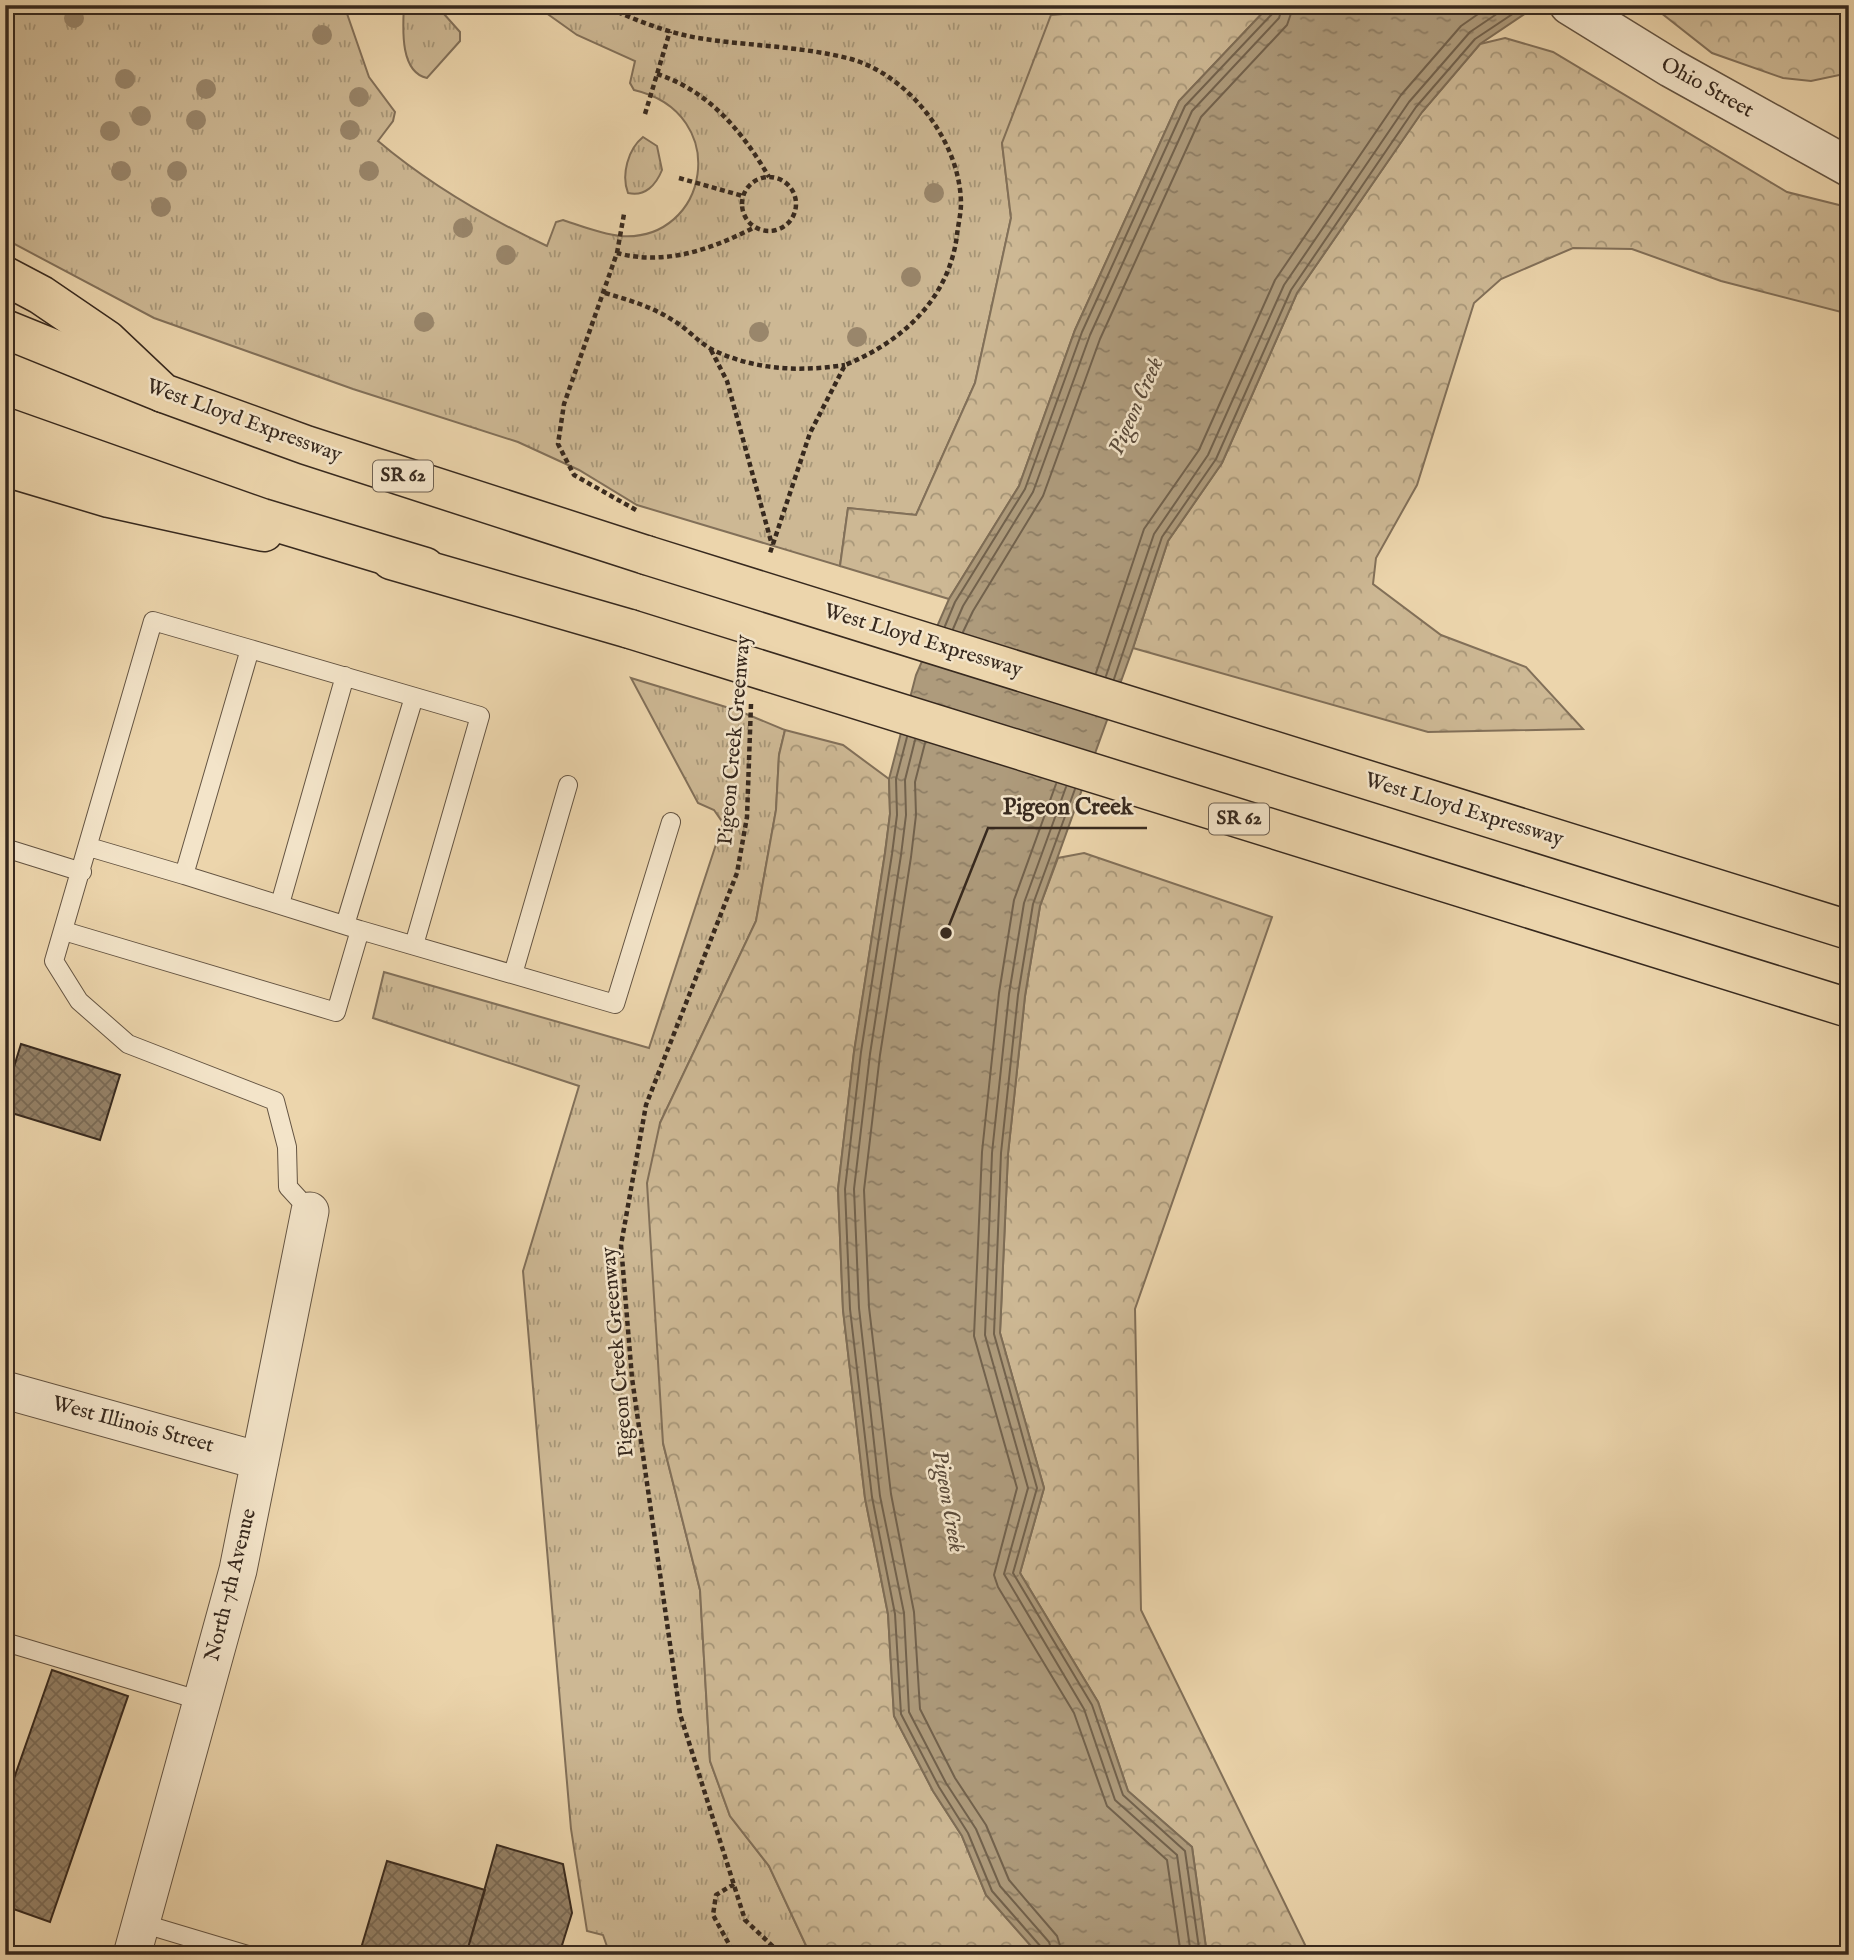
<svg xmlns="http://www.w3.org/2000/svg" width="1854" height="1960" viewBox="0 0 1854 1960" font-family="'IM FELL English',serif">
	<defs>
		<pattern id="grass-tufts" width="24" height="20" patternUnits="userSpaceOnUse" patternTransform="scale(1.75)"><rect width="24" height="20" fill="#cdb894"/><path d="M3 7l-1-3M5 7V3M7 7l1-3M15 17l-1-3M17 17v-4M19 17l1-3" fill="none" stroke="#a79678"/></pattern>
		<pattern id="forest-crowns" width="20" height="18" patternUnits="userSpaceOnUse" patternTransform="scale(1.75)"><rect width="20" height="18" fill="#cdb894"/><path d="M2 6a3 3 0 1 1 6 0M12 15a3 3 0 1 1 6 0" fill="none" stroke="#a79678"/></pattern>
		<pattern id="water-ripples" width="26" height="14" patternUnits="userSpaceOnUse" patternTransform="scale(1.75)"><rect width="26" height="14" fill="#ae9b7c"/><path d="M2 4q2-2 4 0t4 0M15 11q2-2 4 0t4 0" fill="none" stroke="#8e7e65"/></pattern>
		<pattern id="building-cross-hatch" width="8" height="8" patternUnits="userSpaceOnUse" patternTransform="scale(1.75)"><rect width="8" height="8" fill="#958268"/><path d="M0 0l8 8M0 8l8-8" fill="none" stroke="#7a6a55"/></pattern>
	</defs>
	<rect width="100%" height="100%" fill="#ecd5ac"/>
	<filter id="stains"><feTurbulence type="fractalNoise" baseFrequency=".00286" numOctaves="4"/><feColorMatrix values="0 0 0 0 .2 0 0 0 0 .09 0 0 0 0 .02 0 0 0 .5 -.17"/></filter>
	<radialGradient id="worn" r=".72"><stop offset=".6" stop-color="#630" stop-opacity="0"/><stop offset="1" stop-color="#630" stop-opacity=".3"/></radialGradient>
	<path fill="url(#grass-tufts)" stroke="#827059" stroke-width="2" d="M5,5H107L115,8L121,5H344L369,77L395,112L393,121L378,141C430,185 485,217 547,246L556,222L563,220C581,226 601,234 620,236C709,243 733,113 634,90L630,83L635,61L577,35L535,5H1125L1002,143L1011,218L975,383L916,515L848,508L840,566L637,505L579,470L518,442L353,389L154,318L5,239Z
		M404,5H436L460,32V41L427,78C399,72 403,26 404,5Z
		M643,137L657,146L662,170C656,185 645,197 628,193C621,175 628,149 643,137Z
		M631,678L739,711L785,730L779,755L776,810L756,921L660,1123L663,1443L700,1590L710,1761L730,1816L769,1866L809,1952L814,1955H610L603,1935L587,1931L571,1829L523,1271L579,1086L373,1018L384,972L649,1048L723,823L714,810L698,803Z"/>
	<path fill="url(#forest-crowns)" stroke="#827059" stroke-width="2" d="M1125,5H1270L1179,101L1075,330L1019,486L949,599L840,566L848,508L916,515L975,383L1011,218L1002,143L1051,15L1122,9Z
		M1651,5H1849V73L1811,81L1783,78L1712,53Z
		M1505,38L1553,52L1787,192L1839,205L1849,211V314L1721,281L1632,249L1573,248L1501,279L1474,303L1417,485L1376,558L1373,584L1441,635L1526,667L1583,729L1428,732L1133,648L1168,541L1222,463L1297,293L1422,112L1480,44Z
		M785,730L843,745L889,779L890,814L885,853L854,1052L838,1189L843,1310L865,1498L888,1614L894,1716L933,1791L962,1836L986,1895L1039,1955H814L809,1952L769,1866L730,1816L710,1761L700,1590L663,1443L647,1183L660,1123L756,921L776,810L779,755Z
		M1084,853L1272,917L1135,1309L1141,1610L1310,1955H1207L1192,1847L1128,1791L1098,1702L1020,1573L1044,1488L1000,1333L1008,1154L1025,996L1040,906L1058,858Z"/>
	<path fill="url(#water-ripples)" stroke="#7e6d56" stroke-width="2" d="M1270,5H1538L1480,44L1422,112L1297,293L1222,463L1168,541L1133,648L1040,906L1025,996L1008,1154L1000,1333L1044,1488L1020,1573L1098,1702L1128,1791L1192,1847L1207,1955H1039L986,1895L962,1836L933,1791L894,1716L888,1614L865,1498L843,1310L838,1189L854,1052L885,853L890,814L889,779L916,675L949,599L1019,486L1075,330L1179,101Z"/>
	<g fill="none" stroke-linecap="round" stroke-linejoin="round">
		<path stroke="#72624d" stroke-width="2" d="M945,626L955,602L1025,489L1082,332L1185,106L1273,13L1274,5
			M953,629L963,606L1033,492L1090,335L1192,111L1279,18L1283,5
			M963,632L973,611L1043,496L1100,339L1201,117L1287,25L1294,5
			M1096,673L1144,529L1199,450L1275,280L1401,95L1461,26L1491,5
			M1106,676L1154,534L1208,455L1284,285L1409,102L1470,32L1510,5
			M1114,679L1162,537L1216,459L1291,290L1416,107L1475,39L1526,5
			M907,737L896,779L897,815L892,854L861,1052L845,1189L850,1309L872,1497L895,1614L901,1714L939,1787L968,1833L992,1891L1042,1948L1044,1955
			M915,740L905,780L906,815L901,855L870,1054L854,1189L859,1308L880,1496L904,1613L909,1712L946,1783L976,1829L1000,1886L1049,1942L1053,1955
			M925,743L915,782L916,815L911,857L880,1055L864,1190L869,1307L891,1494L914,1612L920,1709L955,1778L986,1825L1009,1880L1057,1936L1063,1955
			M1056,784L1014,900L999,993L982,1152L974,1336L1017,1488L994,1575L998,1587L1074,1713L1107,1806L1167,1860L1181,1955
			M1066,787L1024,903L1009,994L992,1153L985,1335L1028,1488L1004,1574L1084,1709L1115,1800L1177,1855L1191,1955
			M1075,789L1033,904L1018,995L1001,1153L994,1334L1037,1488L1013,1573L1092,1705L1123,1795L1185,1851L1200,1955"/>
	</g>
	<path fill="url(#building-cross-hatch)" stroke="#37291e" stroke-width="2" d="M21,1044L120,1075L100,1140L5,1111V1096Z
		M52,1670L128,1696L50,1922L5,1906V1804Z
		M497,1845L563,1864L572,1913L559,1955H466Z
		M387,1861L485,1890L466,1955H359Z"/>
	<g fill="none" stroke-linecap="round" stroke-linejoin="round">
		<defs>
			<path id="service" d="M250,649L153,621L54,961L79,1001L128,1044L275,1101L287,1147L288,1187L310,1211
				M89,847L184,875
				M5,848L82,872
				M280,904L345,676
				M345,925L414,697
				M360,930L184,875L250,649L480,716L414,945
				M64,931L336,1012L360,930L615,1004L671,822
				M513,974L568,785
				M5,1642L202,1701
				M141,1923L248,1955"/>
			<path id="minor" d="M5,1390L260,1461
				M132,1955L238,1570L310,1211"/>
			<path id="tertiary" d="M1569,5L1671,68L1849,167"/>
			<path id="trunk" d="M5,276L41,295L107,340L163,393L306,445L646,555
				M5,467L109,498L264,532
				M391,560L630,629"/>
			<path id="motorway" d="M5,329L163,393
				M5,427L262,518L425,567"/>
		</defs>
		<use href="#service" stroke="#645442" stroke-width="20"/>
		<use href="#minor" stroke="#645442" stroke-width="39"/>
		<use href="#tertiary" stroke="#645442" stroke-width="41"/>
		<use href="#trunk" stroke="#37291e" stroke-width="41"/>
		<use href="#motorway" stroke="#37291e" stroke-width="41"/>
		<path stroke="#37291e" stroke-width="4.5" stroke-dasharray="5 3.5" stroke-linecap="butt" d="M602,5C633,19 664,32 698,38C748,46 801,46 851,59C910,76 960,142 961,203C961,214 958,225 957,235C949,299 902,342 845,365L810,433L770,553
			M657,74C709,91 742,131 769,177
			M645,114L670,31
			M742 204a27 27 0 1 1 54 0a27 27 0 1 1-54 0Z
			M679,178L743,196
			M617,253L624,214
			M605,293C629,300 653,307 674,321C688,329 699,343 713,350C755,370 799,372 845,365
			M711,350L727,381L772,545
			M636,510L574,475L558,444L564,404L617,253C666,266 712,249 755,227
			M751,704L747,817L737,873L646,1105L621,1245L632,1378L680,1714L745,1920L782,1955
			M734,1884L716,1895L713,1915L735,1955"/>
		<use href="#service" stroke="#f3e4c9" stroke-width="18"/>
		<use href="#minor" stroke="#f3e4c9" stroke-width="37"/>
		<use href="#tertiary" stroke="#f3e4c9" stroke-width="38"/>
		<use href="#trunk" stroke="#ecd5ac" stroke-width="38"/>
		<use href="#motorway" stroke="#ecd5ac" stroke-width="38"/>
		<defs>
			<path id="trunk-bridge" d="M646,555L1849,930
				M630,629L1849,1008"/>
		</defs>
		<use href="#trunk-bridge" stroke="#37291e" stroke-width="41" stroke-linecap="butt"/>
		<use href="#trunk-bridge" stroke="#ecd5ac" stroke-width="38"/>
	</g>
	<g fill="#99866b">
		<circle cx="74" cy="18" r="10"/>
		<circle cx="322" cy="35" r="10"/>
		<circle cx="125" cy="79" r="10"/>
		<circle cx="206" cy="89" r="10"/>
		<circle cx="359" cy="97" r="10"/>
		<circle cx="141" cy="116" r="10"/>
		<circle cx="196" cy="120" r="10"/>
		<circle cx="350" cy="130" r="10"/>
		<circle cx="110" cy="131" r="10"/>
		<circle cx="121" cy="171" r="10"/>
		<circle cx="177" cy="171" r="10"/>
		<circle cx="369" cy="171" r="10"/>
		<circle cx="934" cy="193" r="10"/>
		<circle cx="161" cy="207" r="10"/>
		<circle cx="463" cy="228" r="10"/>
		<circle cx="506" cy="255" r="10"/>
		<circle cx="911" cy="277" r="10"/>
		<circle cx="424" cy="322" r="10"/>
		<circle cx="759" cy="332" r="10"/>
		<circle cx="857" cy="337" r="10"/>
	</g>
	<g text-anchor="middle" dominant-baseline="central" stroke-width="5" stroke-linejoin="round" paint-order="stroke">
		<g fill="#f3e4c9" stroke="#6f6151" stroke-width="2">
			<rect x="373" y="460.5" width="60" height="31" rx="5"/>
			<rect x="1209" y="803.5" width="60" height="31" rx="5"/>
		</g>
		<g font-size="19" font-weight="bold" fill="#37291e">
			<text x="403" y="476">SR 62</text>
			<text x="1239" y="819">SR 62</text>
		</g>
		<g font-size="21" fill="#37291e" stroke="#f3e4c9">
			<text transform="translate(1707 88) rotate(29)">Ohio Street</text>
			<text transform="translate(244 421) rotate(20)">West Lloyd Expressway</text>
			<text transform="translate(923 641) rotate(17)">West Lloyd Expressway</text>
			<text transform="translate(735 740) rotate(-85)">Pigeon Creek Greenway</text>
			<text transform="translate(1464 810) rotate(17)">West Lloyd Expressway</text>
			<text transform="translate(618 1352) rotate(-95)">Pigeon Creek Greenway</text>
			<text transform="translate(133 1425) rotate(15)">West Illinois Street</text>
			<text transform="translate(231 1585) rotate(-76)">North 7th Avenue</text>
		</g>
		<g font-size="23" font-style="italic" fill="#5b4b3a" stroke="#f3e4c9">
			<text transform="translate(1136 406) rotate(-66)">Pigeon Creek</text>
			<text transform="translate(948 1501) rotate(80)">Pigeon Creek</text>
		</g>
	</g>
	<path fill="none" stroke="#37291e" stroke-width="2.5" d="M946 933L988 828H1147"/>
	<circle fill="#37291e" stroke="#f3e4c9" stroke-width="2.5" cx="946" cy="933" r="7"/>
	<g font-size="23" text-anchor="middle" font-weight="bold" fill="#37291e" stroke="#f3e4c9" stroke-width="5" stroke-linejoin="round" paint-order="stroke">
		<text x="1068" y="814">Pigeon Creek</text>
	</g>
	<rect width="1854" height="1960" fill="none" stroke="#ecd5ac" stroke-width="28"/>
	<rect x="7" y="7" width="1840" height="1946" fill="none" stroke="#37291e" stroke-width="3.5"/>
	<rect x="14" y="14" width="1826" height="1932" fill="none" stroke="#37291e" stroke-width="2"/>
	<rect width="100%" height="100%" filter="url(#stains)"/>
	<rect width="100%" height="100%" fill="url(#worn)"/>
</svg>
